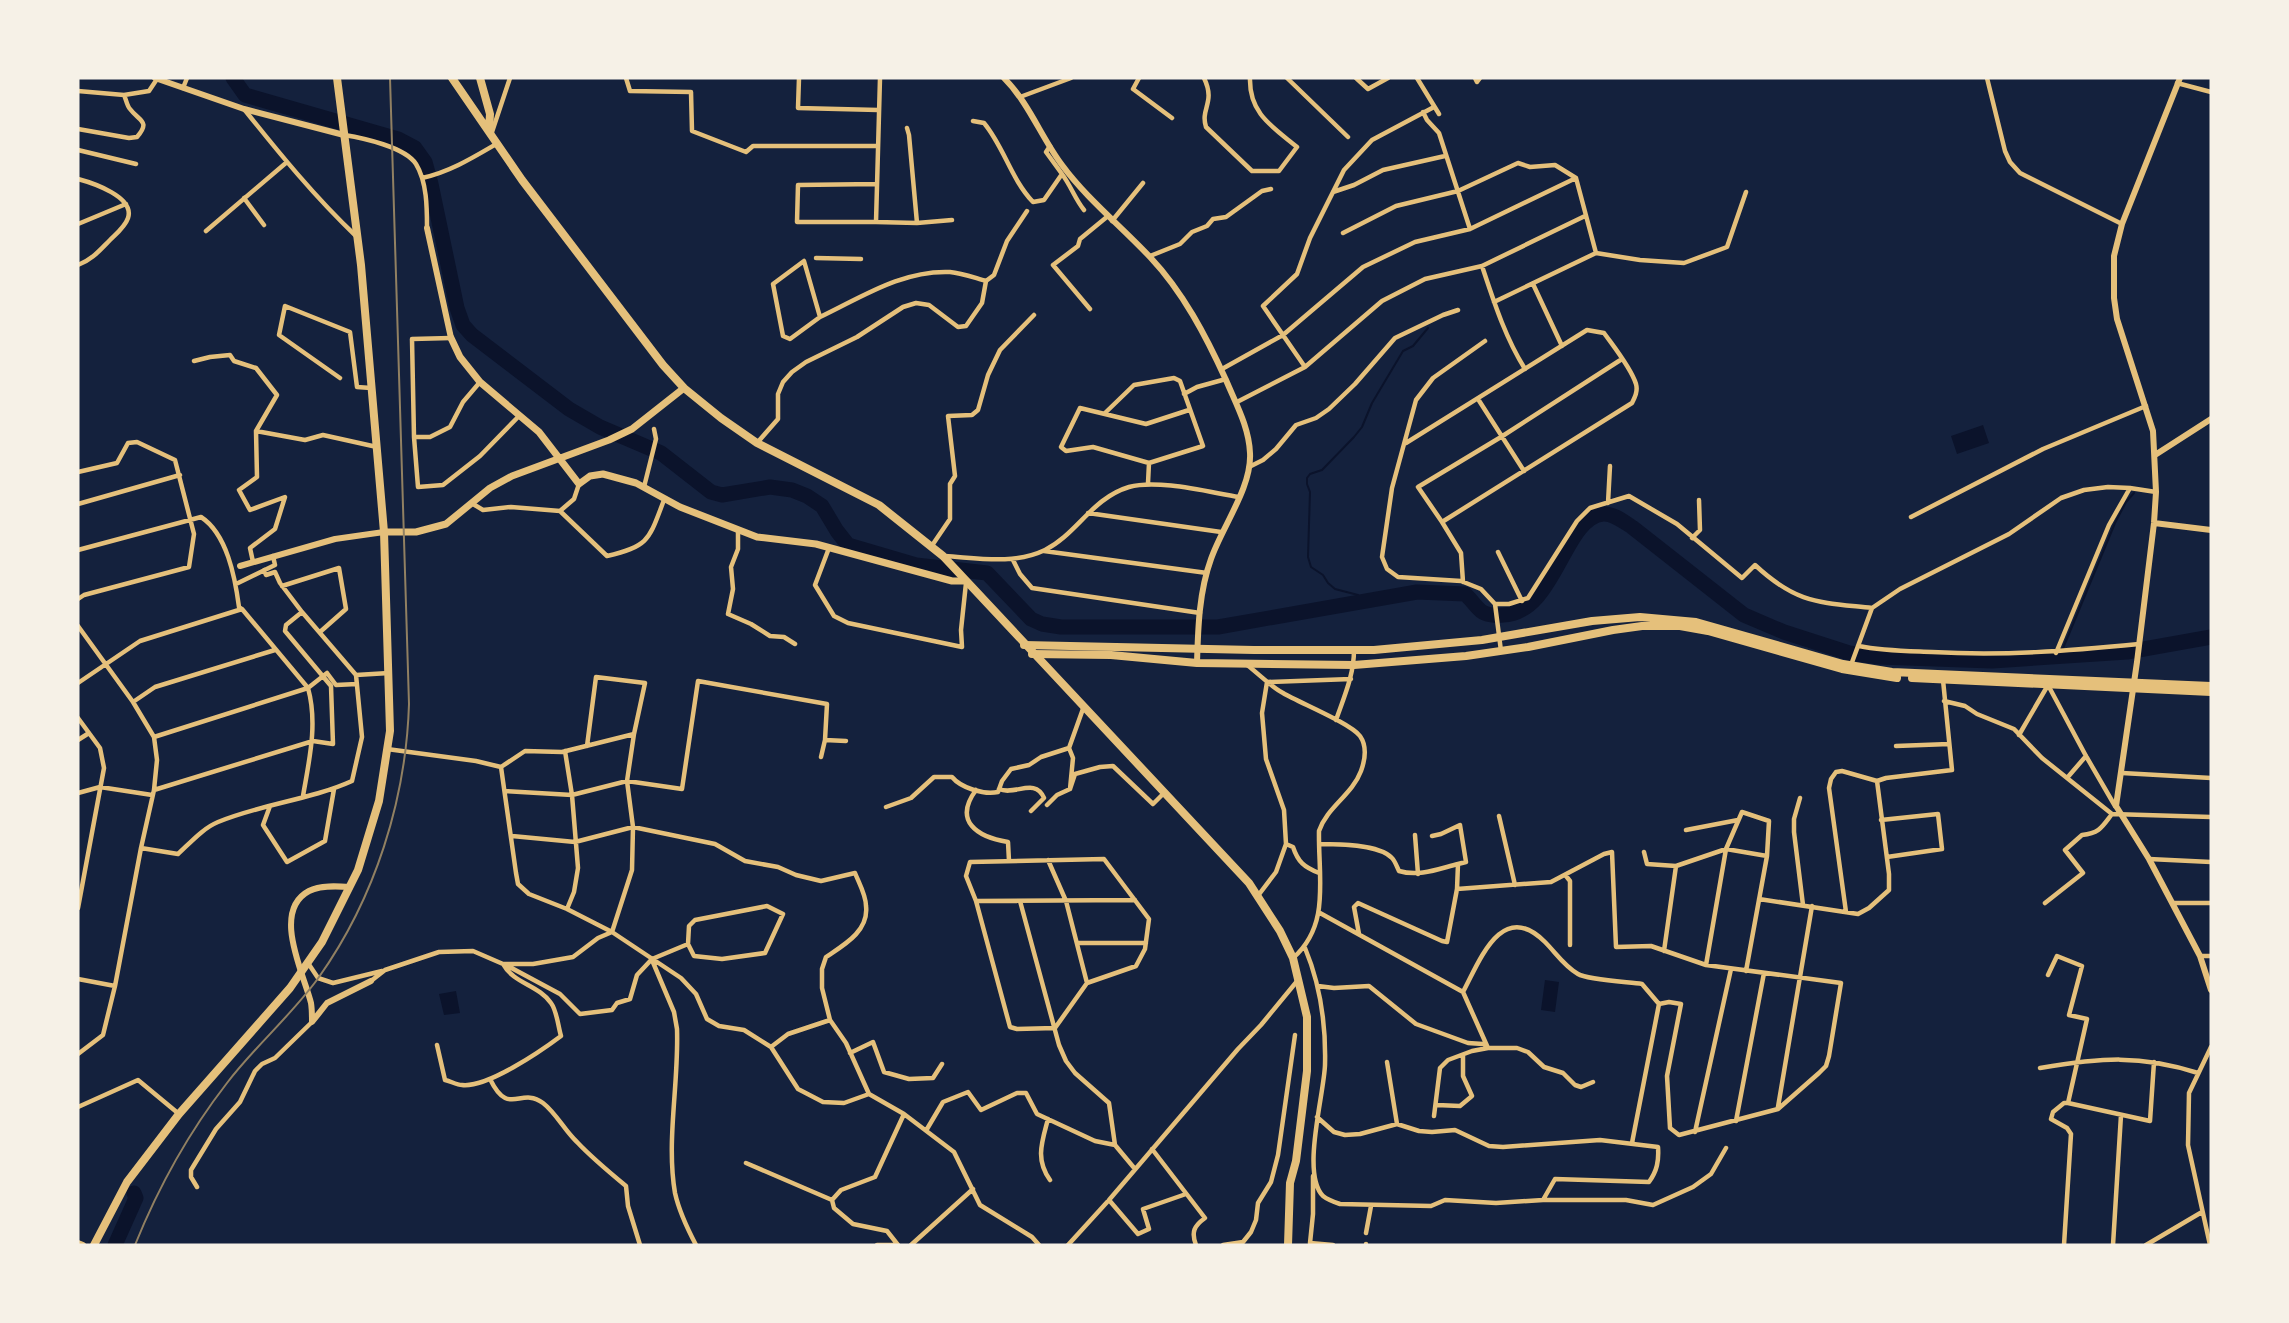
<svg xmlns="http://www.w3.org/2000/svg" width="2289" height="1323" viewBox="0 0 2289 1323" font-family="'Crimson Pro',serif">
	<rect width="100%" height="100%" fill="#14213d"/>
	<path fill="#0b132b" d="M1983,425L1989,443L1957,454L1951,436Z
		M1545,980L1559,982L1555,1012L1541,1010Z
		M456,991L460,1013L444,1015L439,994Z"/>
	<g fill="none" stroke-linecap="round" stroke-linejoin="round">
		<path stroke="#0b132b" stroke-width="2" d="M1360,603L1358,595L1335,589L1328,583L1323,575L1311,567L1308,557L1310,492L1307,484V478L1310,474L1322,470L1354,437L1362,427L1372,403L1403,351L1413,346L1428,328
			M2059,658L2115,523L2126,502L2134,493"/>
		<path stroke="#0b132b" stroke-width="15" d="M233,78L245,95L398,139L415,148L425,162L431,184L457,308L463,325L472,335L569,409L600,427L661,453L711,492L722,495L770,487L792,490L807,496L822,506L837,531L848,545L916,565L987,573L1031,619L1042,624L1061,627H1218L1417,592L1465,594C1471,599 1475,606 1481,611C1486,615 1496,616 1503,615C1556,613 1563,518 1603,514C1613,513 1624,522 1632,527L1744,615L1784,632L1849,653L1879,657L1992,661L2127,652L2211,637
			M115,1245L136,1198L134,1193"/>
		<path stroke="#e5c07b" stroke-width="4.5" d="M626,78L630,91L691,92L692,131L746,152L753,146H878
			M799,78L798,108L878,110
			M1139,78L1133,89L1172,118
			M1204,78C1216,103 1200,108 1206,127L1252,171H1279L1297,147C1273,127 1249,114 1250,78
			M1287,78L1348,137
			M1356,78L1368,89L1388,78
			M1417,78L1439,114
			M1475,78L1477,82L1480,78
			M1987,78L2005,151L2010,162L2020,173L2122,224
			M2177,83L2211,92
			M183,88L187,78
			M78,91L124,95L149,91L157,79
			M1020,97L1071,78
			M244,109C279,153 315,197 356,236
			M1423,112L1427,120L1439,133L1470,229
			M973,121L984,123C1004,147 1011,179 1033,202L1044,200L1062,174L1046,152L1050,146
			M907,128L909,135L917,223
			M78,129L129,138L137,137C151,121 139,121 130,109C127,106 126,99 124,95
			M492,132L510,78
			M344,135C363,138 405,147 416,164C427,182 427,208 427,228
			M78,150L136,164
			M1062,174C1071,186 1075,199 1084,210
			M422,178C450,172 474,157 498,143
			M78,179C93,183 135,197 128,218C125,227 116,234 110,240C100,250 92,260 78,265
			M877,184L798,185L797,222H876L880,78
			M1333,192L1354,185L1383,170L1445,156
			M244,198L264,225
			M1112,221L1143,183
			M876,222L917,223L952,220
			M78,224L126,204
			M206,231L287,162
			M1343,233L1396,206L1458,191L1518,163L1530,167L1555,165L1576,178L1596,253
			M1150,256L1180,244L1192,232L1207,226L1213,219L1226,217L1262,191L1271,189
			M816,258L861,259
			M804,261L820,317L790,339L783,336L773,284Z
			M1482,266C1494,302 1505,337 1525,369
			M1533,284L1562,346
			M1494,302L1596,253L1640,260L1684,263L1727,247L1746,192
			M1090,309L1053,265L1078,246L1080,239L1108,216
			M820,317C862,297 902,270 950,272C962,273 975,278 986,281
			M451,338L412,339L414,437L418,487L443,485L480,456L520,415
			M1485,341L1433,378L1416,400L1392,488L1382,557L1387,569L1398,577L1461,581L1481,589L1495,604L1501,651
			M194,361L210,357L230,355L234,361L256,368L277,395L256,431L257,477L239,490L250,510L285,497L275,529L250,548L253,562
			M1305,367L1263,306L1297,274L1310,238L1344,170L1372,140L1434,107
			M1222,369L1283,335L1363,267L1415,242L1470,229L1576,178
			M340,378L279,335L285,306L350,332L357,387L371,388
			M1184,394L1197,387L1226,379
			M1478,399L1524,471
			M1237,402L1305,367L1382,301L1425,279L1482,266L1585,216
			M1105,413L1134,385L1174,378L1180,381L1203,446L1149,463L1093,447L1066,451L1061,447L1080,408L1146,424L1189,410
			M256,431L305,440L323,435L377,447
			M414,437H430L450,427L463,402L480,382
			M757,443L778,419V394L783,382L792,372L806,362L857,337L903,307L916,303L929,305L958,327L966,326L982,303L986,281L994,275L1007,241L1027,211
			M1406,443L1587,330L1604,333C1614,347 1631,368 1636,384C1638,391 1635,397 1632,403L1442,522L1418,487L1501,437L1622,359
			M1249,467L1263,460L1276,449L1296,425L1316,418L1329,409L1355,384L1395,338L1443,315L1458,310
			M78,472L117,463L128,443L137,442L175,460L194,534L189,567L84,595L78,599
			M1148,483L1149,463
			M644,487L656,439L654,429
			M1608,503L1610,466
			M78,504L180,475
			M473,504L483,510L511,507L560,511L607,556C650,546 649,539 664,500
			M560,511L574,499L579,484
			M1088,513L1221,532
			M1911,517L2043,449L2146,406
			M1442,522L1461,553L1463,582
			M738,529V549L731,567L733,589L728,614L751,624L770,636L784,637L795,644
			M1692,538L1700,530L1699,500
			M931,547L950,519V484L955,476L948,416L972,415L978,410L988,375L1000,350L1034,315
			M829,548L815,585L834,616L848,623L962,647L961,630L966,583
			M78,550L201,517C227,534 235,577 239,607L242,609
			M1044,551L1207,573
			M1498,552L1522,601
			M945,556C978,558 1014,565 1045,550C1077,534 1092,498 1129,487C1158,479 1208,492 1239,497
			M1013,560L1020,574L1032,588L1200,613
			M236,584L275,565L273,556
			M282,586L339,568L346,609L320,632
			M1495,604H1509L1528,598L1577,521L1590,508L1629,496L1677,524L1742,578L1755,565C1797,604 1818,602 1872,608
			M78,626L133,702L154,737L157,760L154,790L141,848L115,986L103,1035L78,1054
			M1859,646C1883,651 1907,651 1932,652C2004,656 2068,651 2139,644
			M2056,653L2109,525L2130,488
			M1247,665C1259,674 1270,686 1283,693C1300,703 1350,723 1360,736C1367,746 1365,760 1361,771C1352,795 1327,807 1319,831C1318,877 1331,925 1293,958
			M1851,665L1872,608L1900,589L2009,534L2061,498L2084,490L2108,487L2130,488L2156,492
			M356,675L389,673
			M78,683L140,641L242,609L308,688L327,673L336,685L357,684
			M2048,685L2086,756L2115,806
			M1944,701L1965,706L1977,714L2014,729L2042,758L2112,814L2211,817
			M133,702L155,687L275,650
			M78,718L100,748L104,768L78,908
			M1336,720C1344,697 1354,675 1354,650
			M2019,735L2048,685
			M154,737L308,688C318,724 309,761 303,796
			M78,740L89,733
			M825,740L846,741
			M1896,746L1949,744
			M1069,748L1073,758L1070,789L1075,774L1100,767L1113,766L1153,804L1164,793
			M387,749L476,761L501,767L525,751L562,752L634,734
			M565,751L572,795L578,868L574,892L567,909
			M501,767L516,873L518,884L529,894L567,909L612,932L681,978L696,994L707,1019L719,1026L744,1030L771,1047L798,1089L823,1102L844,1103L869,1094
			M2122,773L2211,778
			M2067,778L2086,756
			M999,789C1015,796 1035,777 1044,798L1031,811
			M154,790L313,741L333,744L331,686L285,631L286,625L302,612
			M976,790C953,821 977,837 1008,842L1009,861
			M505,791L572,795L627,781L682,789L698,681L827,704L825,740L821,757
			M78,793L100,787L152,795
			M1800,798L1794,819V832L1803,905
			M1047,805L1057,795L1070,789
			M270,806L263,825L287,862L325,841L334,789
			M886,807L911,798L934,777H952C961,788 984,795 998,792L1002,781L1011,769L1029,765L1041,757L1069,748L1084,706
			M1499,816L1515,885
			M1881,820L1938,814L1942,849L1887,857
			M1686,830L1738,820
			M1415,835L1418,874
			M512,836L575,842L633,827L715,844L745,861L778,867L796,875L821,881L855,873C859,883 866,895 866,906C869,931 844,945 826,957L822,969V988L830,1020L846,1043L869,1094L904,1114L954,1152L980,1205L1032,1237L1039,1245
			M1432,836L1441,834L1460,825L1466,862L1458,864
			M1286,844L1293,847C1298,862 1304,867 1319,873
			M1319,844C1337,844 1379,844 1392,858C1395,861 1397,867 1399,871C1419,877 1438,869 1458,864L1457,889L1551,882L1604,854L1612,852L1616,947L1651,946L1706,965L1841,983L1829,1056L1826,1066L1819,1073L1778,1109L1679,1135L1670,1128L1667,1076L1681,1004L1669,1002L1659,1004
			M141,848L178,854C189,844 203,828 218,822C261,804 310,800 352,781L362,737L356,675L302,612L280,583L275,572L266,575L264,570
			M1644,852L1647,864L1676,866
			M1104,859L1149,919L1145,949L1136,966L1087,983L1055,1028L1017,1029L1010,1027L976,901L966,876L970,862Z
			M2149,859L2211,862
			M1048,860L1066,901L1087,983
			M1566,876L1570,881V945
			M1257,897L1276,872L1286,844L1284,810L1266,759L1262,713L1267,682L1351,679
			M1759,899L1858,914L1869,908L1889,890V874L1877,781L1886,778L1952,770L1943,680
			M976,901L1135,900
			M1020,901L1059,1045L1066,1061L1075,1073L1109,1103L1115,1145L1135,1169
			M2045,903L2083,873L2065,850L2082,835C2100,833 2102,827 2112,814
			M2173,903H2211
			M1846,912L1829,788L1831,779L1836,772L1842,771L1877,781
			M1320,913L1463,992
			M1359,934L1354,907L1358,903L1442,941L1447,942L1457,889
			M1077,943H1146
			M1305,948C1320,984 1326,1026 1325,1065C1324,1095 1301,1174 1323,1196C1328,1200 1334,1202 1340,1204L1431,1206L1445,1200L1496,1203L1543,1200L1555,1179L1649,1182C1657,1171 1659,1161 1658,1147L1600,1140L1503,1147L1489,1146L1455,1130L1432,1132L1419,1131L1397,1124L1360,1134L1345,1135L1334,1132L1317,1117
			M1664,951L1676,866L1726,849L1767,856L1746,971
			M2200,956H2211
			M652,960L674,1012L677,1029C679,1083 666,1141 675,1193C679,1211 687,1228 696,1245
			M308,963L318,978L333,983L382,971
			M506,965L560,994L580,1014L612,1010L617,1003L630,999L637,975L652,959L688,944L694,956L722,959L765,953L783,914L767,906L695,920L689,926L688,944
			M1706,965L1726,849L1742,812L1769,821L1767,856
			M2048,975L2057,956L2082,966L2069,1015L2087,1019L2068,1103
			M78,979L115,986
			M371,981L385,970L439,952L473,951L503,964H533L573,957L598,938L612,932L632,870L633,827L627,781L634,734L645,683L596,677L587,746
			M1318,986L1334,988L1369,986L1416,1024L1468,1043L1483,1044L1486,1046
			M437,1045L445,1080C450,1081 457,1085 462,1085C487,1088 541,1051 561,1036C558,1026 557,1011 551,1003C539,985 514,984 503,964
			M771,1047L788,1034L830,1020
			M1488,1048L1463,992C1480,960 1502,899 1545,942C1556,953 1564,966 1578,974C1588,980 1628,982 1642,984L1659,1004
			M850,1053L873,1042L884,1072L909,1079L933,1078L942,1064
			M1387,1062L1397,1124
			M2040,1068C2100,1058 2140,1054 2198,1073
			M490,1079C509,1118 520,1086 543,1103C556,1113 565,1131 577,1142C592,1158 609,1172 626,1186L628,1206L640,1245
			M1437,1105L1460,1106L1472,1096L1463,1076V1055
			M78,1107L138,1080L179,1114
			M1778,1107L1812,906
			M1434,1116L1440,1068L1448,1060L1472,1051L1488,1048H1517L1528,1052L1544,1067L1563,1073L1575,1085L1581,1087L1593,1082
			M1048,1119C1042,1142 1035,1159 1050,1180
			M1736,1121L1764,973
			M927,1129L943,1102L968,1092L981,1110L1017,1093H1026L1037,1114L1095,1141L1115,1145
			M1695,1132L1731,969
			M1632,1143L1659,1004
			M1152,1149L1205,1218C1194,1226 1191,1232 1196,1245
			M746,1163L832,1200
			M1313,1176V1214L1310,1243L1333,1245
			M197,1187L191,1177V1170L216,1129L240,1102L255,1071L262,1064L275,1058L312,1022
			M832,1200L841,1190L875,1177L904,1114
			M832,1200L834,1208L853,1224L887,1231L898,1245
			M1109,1200L1138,1234L1149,1229L1143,1209L1186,1194
			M1543,1200H1626L1653,1205L1693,1187L1711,1174L1726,1148
			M1366,1233L1371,1206
			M877,1245H898
			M911,1245L973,1189
			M1068,1245L1109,1200L1238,1049L1261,1025L1298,980
			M1223,1245L1243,1242L1251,1232L1256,1220L1258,1203L1271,1182L1278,1155L1295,1035
			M1366,1245V1244
			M2064,1245L2071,1134L2067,1128L2051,1119L2053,1112L2064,1103H2068L2150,1121L2154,1062
			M2113,1245L2121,1115
			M2146,1245L2202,1212
			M2210,1245L2188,1145L2189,1093L2211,1047"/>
		<path stroke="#e5c07b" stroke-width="6" d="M155,78L244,109L344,135
			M1004,78C1029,103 1041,137 1062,165C1087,199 1121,226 1150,257C1183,292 1206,336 1226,380C1236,404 1249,427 1250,453C1252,487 1222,527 1211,559C1199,592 1198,628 1197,663
			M2180,78L2122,224L2114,256V298L2117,319L2153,431L2156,492L2154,523L2137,662L2116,806L2149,859L2200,956L2211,990
			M427,228L451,338
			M2155,455L2211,419
			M2154,523L2211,530
			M240,566L335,539L384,532
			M350,887C337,886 320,885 309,891C271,911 304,974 311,1003C312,1009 312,1016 312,1022L327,1003L371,981
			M78,1243L83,1245"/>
		<path stroke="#e5c07b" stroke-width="7" d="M451,338L460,357L480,382L539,432L579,484L590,476L603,474L636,483L680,507L757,537L816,544L952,581H966
			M384,532H416L446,524L490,488L512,476L609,440L632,429L684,388"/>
		<path stroke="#e5c07b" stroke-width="8" d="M1024,645L1254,650H1374L1482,640L1592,621L1640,617L1696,622L1843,664L1892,672L2211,686
			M1032,654L1111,655L1197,663L1354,665L1466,656L1528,647L1613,630L1642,626H1680L1708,631L1842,669L1897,678
			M1912,678L2211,692
			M94,1245L127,1182L179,1114L290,988L322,942L358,870L379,801L390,731L384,532L361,265L337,78"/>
		<path stroke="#e5c07b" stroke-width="8" d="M452,78L522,180L663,365L684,388L721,418L757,443L879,505L943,556L1249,883L1280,931L1293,958L1307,1017V1071L1296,1161L1290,1183L1288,1245
			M480,78L490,114L489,130"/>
		<path stroke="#918062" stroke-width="2" d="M135,1245C158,1188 189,1132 227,1083C255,1046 292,1015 319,977C375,898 406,800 409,704L390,78"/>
	</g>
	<rect width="2289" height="1323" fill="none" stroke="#f6f1e7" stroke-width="159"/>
</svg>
